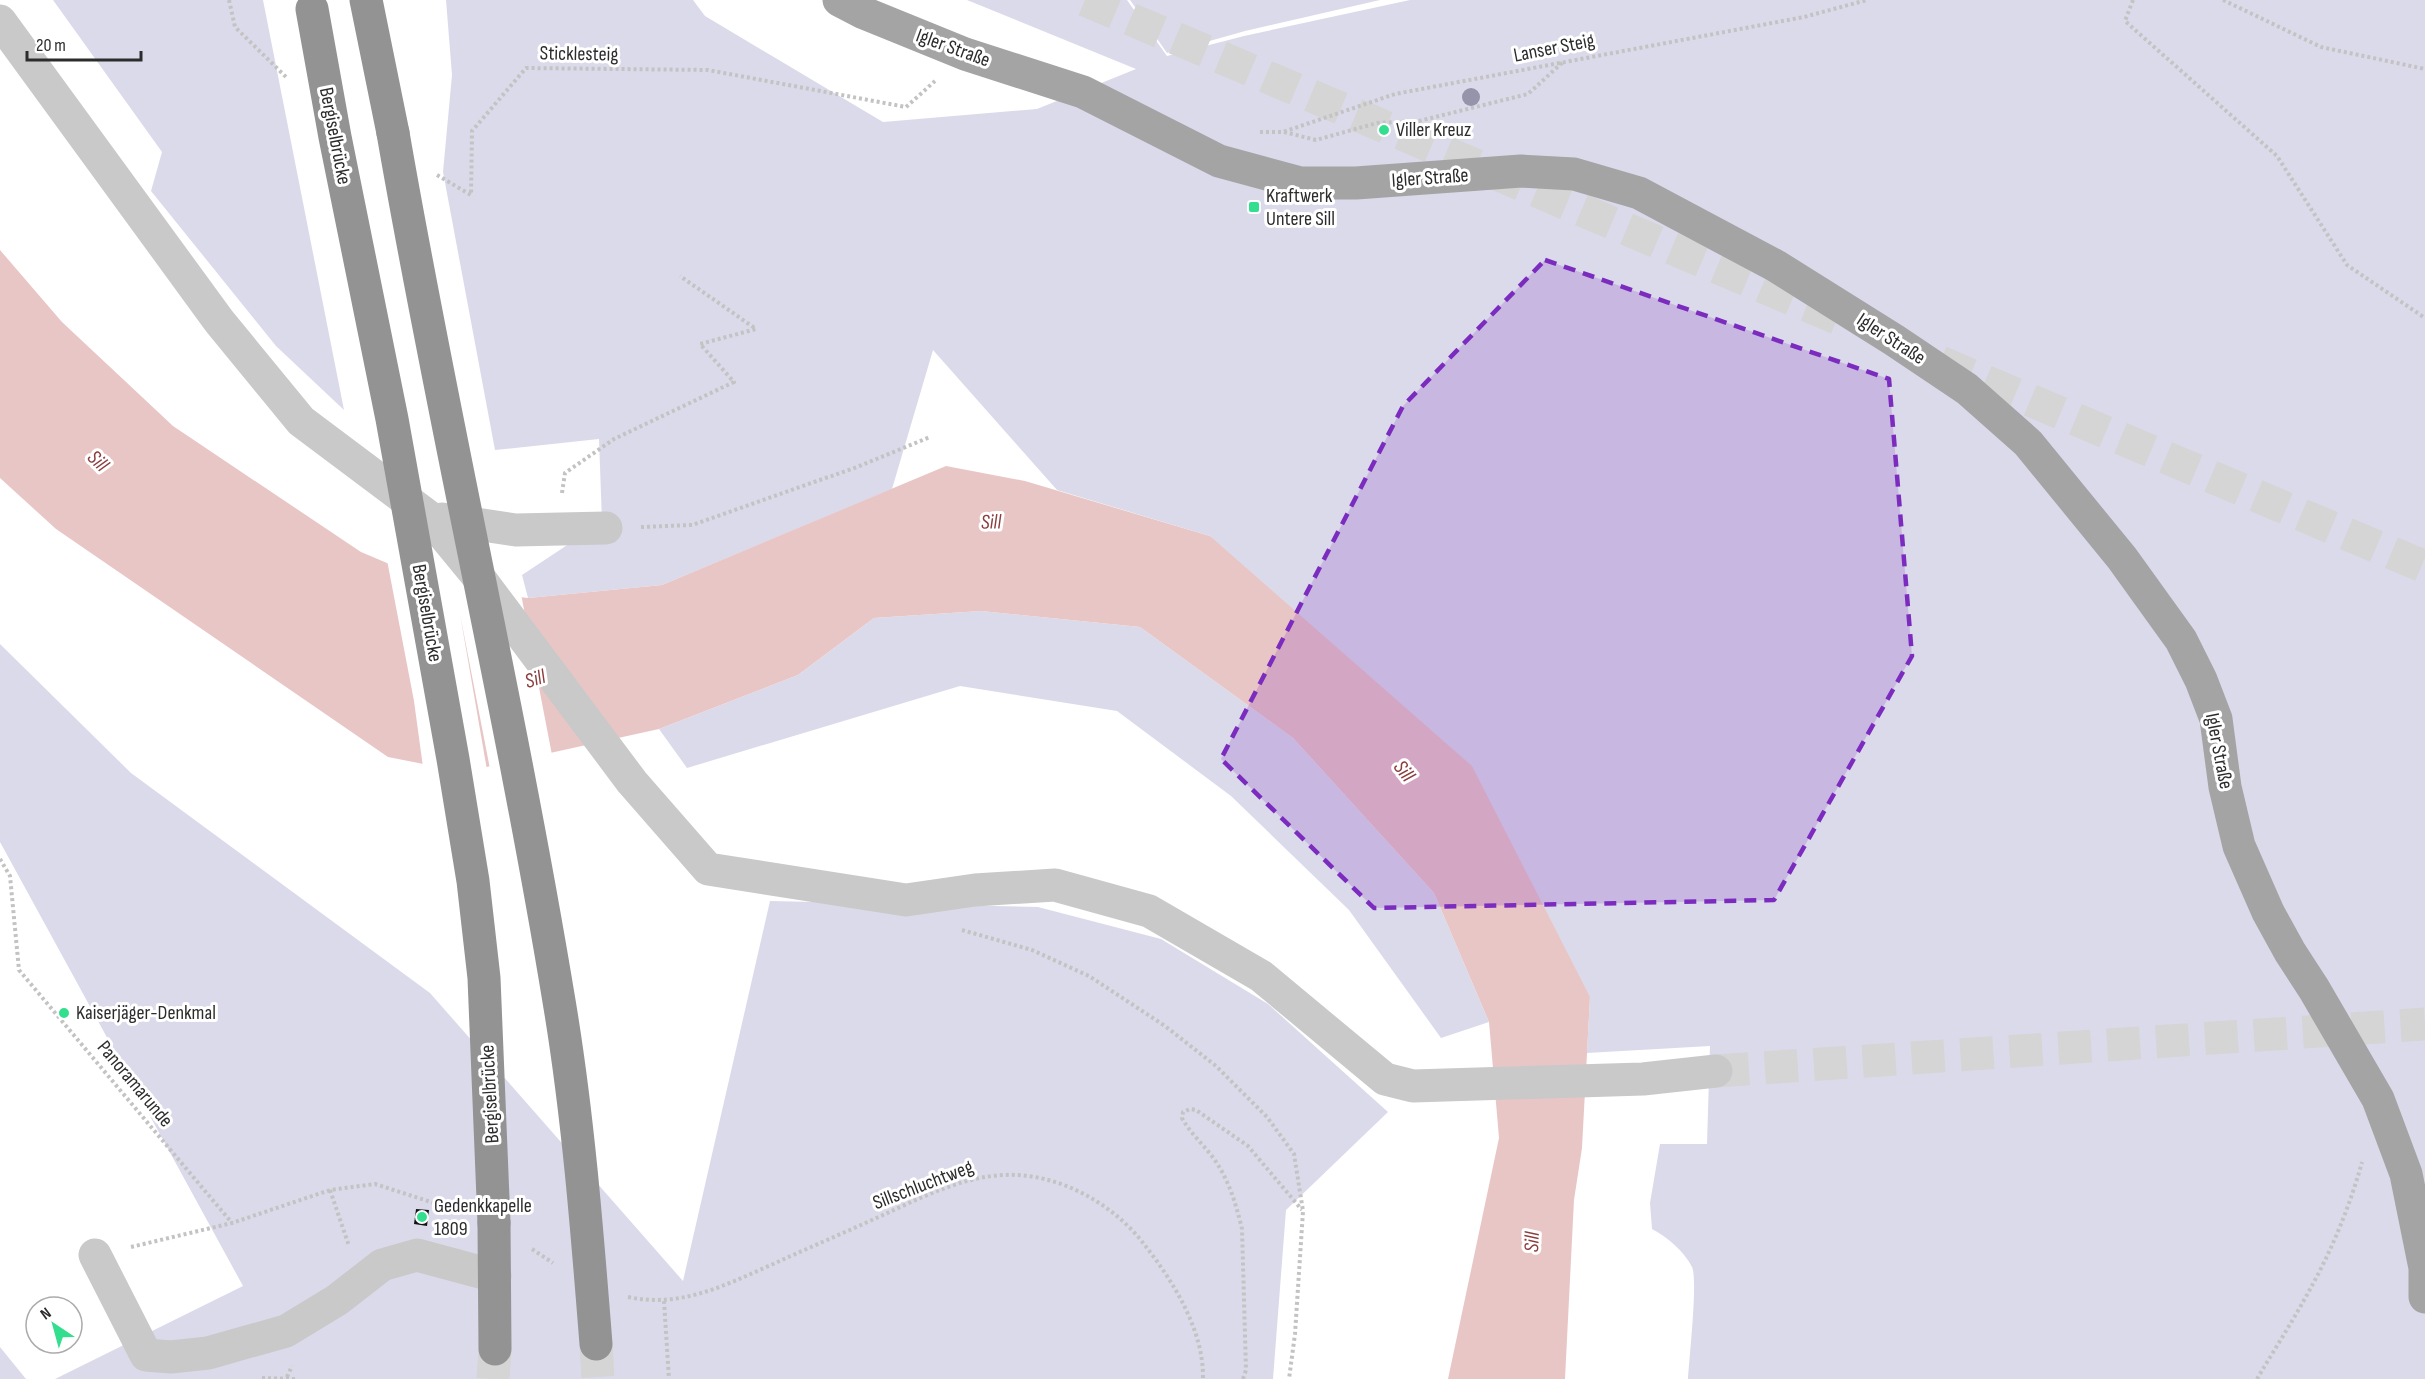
<svg xmlns="http://www.w3.org/2000/svg" width="2425" height="1379" viewBox="0 0 2425 1379" font-family="'Sofia Sans Condensed',sans-serif">
	<rect width="100%" height="100%" fill="#fff"/>
	<path fill="#dbdaea" d="M53,0H263L344,410L276,346L151,191L162,152Z
		M446,0H693L705,16L883,122L1037,109L1136,69L967,0H1127L1167,56L1244,36L1410,0H2425V1379H1688C1689,1360 1698,1280 1692,1267C1684,1251 1667,1237 1652,1229L1650,1203L1660,1144H1707L1710,1046L1587,1053L1590,997L1210,536L1057,490L933,350L892,489L662,585L528,598L522,575L602,522L599,439L495,450L443,172L452,75Z
		M1130,0H1380L1245,31L1167,53Z
		M981,611L1140,627L1293,738L1434,893L1489,1022L1441,1038L1349,910L1231,796L1117,711L960,686L687,768L659,729L798,675L874,618Z
		M0,644L131,773L430,993L683,1281L770,901L1038,907L1161,939L1268,1004L1388,1112L1286,1210L1273,1379H55L243,1286L0,842Z
		M0,1347L26,1379H0Z"/>
	<path fill="#e9c6c6" d="M0,250L62,322L173,426L361,552L446,588L528,598L662,585L946,466L1025,481L1210,536L1472,766L1590,997L1582,1148L1574,1200L1565,1379H1448L1499,1138L1489,1022L1434,893L1293,738L1140,627L981,611L874,618L798,675L659,729L464,772L388,757L56,529L0,478Z"/>
	<path fill="#fff" d="M387,560L447,585L521,594L552,755L490,769L460,614L487,770L464,775L423,767L414,701Z"/>
	<path fill="#131313" d="M416,1209L429,1210L427,1226L414,1224Z"/>
	<g fill="none" stroke-linecap="round" stroke-linejoin="round">
		<path stroke="#d5d5d5" stroke-width="33" stroke-dasharray="33 16" stroke-linecap="butt" d="M1085,0L1851,324
			M1940,362L2425,567
			M1716,1071L2425,1024"/>
		<path stroke="#d5d5d5" stroke-width="33" stroke-dasharray="33 16" stroke-linecap="butt" d="M596,1344L598,1379
			M493,1379L495,1349"/>
		<path stroke="#c3c3c3" stroke-width="4" stroke-dasharray="3 3" stroke-linecap="butt" d="M229,0L235,27L286,77
			M2133,0L2125,21L2277,156L2347,265L2425,318
			M2223,0L2321,47L2425,69
			M1260,132H1283L1395,94L1804,17L1867,0
			M1284,132L1316,140L1377,123L1419,121L1528,94L1563,62
			M437,175L471,195L472,131L526,68L708,70L906,107L935,81
			M562,493L565,473L614,439L734,382L700,344L756,329L680,276
			M641,527L692,525L857,467L930,437
			M0,859L10,876L19,970L232,1223
			M962,930L1032,950L1089,976L1165,1026L1216,1066L1267,1117L1294,1154L1303,1211L1295,1334L1289,1379
			M330,1190L349,1246
			M131,1247L232,1223L330,1190L375,1184L459,1211
			M532,1249L553,1263
			M628,1297C681,1308 723,1286 771,1265C808,1248 846,1232 883,1215C920,1198 962,1177 1003,1175C1058,1172 1115,1204 1147,1248C1175,1284 1204,1332 1203,1379
			M664,1301L669,1379
			M287,1377L292,1366
			M262,1378L295,1379
			M1243,1379L1246,1370L1242,1229C1236,1204 1229,1180 1214,1159C1204,1145 1190,1133 1182,1118L1183,1112L1190,1109L1196,1110L1248,1146L1302,1210
			M2257,1379C2274,1350 2293,1321 2309,1291C2331,1252 2350,1206 2362,1162"/>
		<path stroke="#c9c9c9" stroke-width="33" d="M0,21L219,321L301,421L429,517L480,579L632,782L708,869L906,900L975,890L1055,885L1149,911L1261,976L1385,1079L1413,1086L1643,1079L1716,1071
			M442,519L516,530L606,528
			M95,1255L146,1355L171,1357L208,1353L286,1331L337,1300L382,1265L417,1255L495,1276"/>
		<path stroke="#a4a4a4" stroke-width="33" d="M839,0L864,13L965,54L1083,92L1219,161L1300,183H1356L1521,171L1574,174L1639,193L1776,266L1894,340L1967,389L2028,443L2122,558L2181,640L2201,680L2216,719L2225,787L2239,846L2268,912L2290,952L2314,989L2378,1099L2406,1174L2425,1268V1297"/>
		<path stroke="#939393" stroke-width="33" d="M366,0L393,133
			M494,1223L495,1349"/>
		<path stroke="#939393" stroke-width="33" d="M312,9L335,137L392,419L453,759L473,881L484,978L494,1223
			M393,133C443,423 511,710 559,1001C578,1114 587,1230 596,1344"/>
	</g>
	<circle fill="#9694ab" cx="1471" cy="97" r="9"/>
	<path fill="#7b2cbf" fill-opacity="0.2" stroke="#7b2cbf" stroke-width="4.5" stroke-dasharray="12 8" stroke-linejoin="round" d="M1545,260L1889,379L1912,656L1774,900L1374,908L1221,759L1403,406Z"/>
	<g fill="#33df8e" stroke="#fff" stroke-width="2">
		<circle cx="1384" cy="130" r="6"/>
		<rect x="1248" y="201" width="12" height="12" rx="3"/>
		<circle cx="64" cy="1013" r="6"/>
		<circle cx="422" cy="1217" r="6"/>
	</g>
	<g text-anchor="middle" dominant-baseline="central" stroke-width="6" stroke-linejoin="round" paint-order="stroke">
		<g font-size="20" fill="#2c2c2c" stroke="#fff">
			<text transform="translate(953 48) rotate(20)">Igler Straße</text>
			<text transform="translate(1554 48) rotate(-11)">Lanser Steig</text>
			<text transform="translate(579 54) rotate(1)">Sticklesteig</text>
			<text transform="translate(335 136) rotate(79)">Bergiselbrücke</text>
			<text transform="translate(1430 178) rotate(-4)">Igler Straße</text>
			<text transform="translate(1891 339) rotate(33)">Igler Straße</text>
			<text transform="translate(427 613) rotate(80)">Bergiselbrücke</text>
			<text transform="translate(2219 751) rotate(79)">Igler Straße</text>
			<text transform="translate(135 1084) rotate(50)">Panoramarunde</text>
			<text transform="translate(490 1094) rotate(-93)">Bergiselbrücke</text>
			<text transform="translate(923 1185) rotate(-21)">Sillschluchtweg</text>
		</g>
		<g font-size="20" fill="#2c2c2c" stroke="#fff" text-anchor="start">
			<text x="1396" y="130">Viller Kreuz</text>
			<text x="1266" y="196">Kraftwerk<tspan x="1266" dy="23">Untere Sill</tspan></text>
			<text x="76" y="1013">Kaiserjäger-Denkmal</text>
			<text x="434" y="1206">Gedenkkapelle<tspan x="434" dy="23">1809</tspan></text>
		</g>
		<g font-size="21" font-style="italic" fill="#8b3e3e" stroke="#fff">
			<text transform="translate(98 461) rotate(45)">Sill</text>
			<text transform="translate(991 522) rotate(-1)">Sill</text>
			<text transform="translate(535 679) rotate(-17)">Sill</text>
			<text transform="translate(1404 771) rotate(52)">Sill</text>
			<text transform="translate(1532 1242) rotate(-87)">Sill</text>
		</g>
	</g>
	<g transform="translate(54 1325) rotate(324)"><circle r="28" fill="#ffffff" stroke="#ababab" stroke-width="1.5"/>
	<path d="M0-4.5L10 22L0 15L-10 22Z" fill="#33df8e"/>
	<text y="-9" font-size="16" font-weight="bold" text-anchor="middle" fill="#2c2c2c">N</text>
	</g>
	<path d="M27 51v9h114v-9" fill="none" stroke="#2c2c2c" stroke-width="3"/>
	<text x="36" y="51" font-size="18" fill="#2c2c2c" stroke="#ffffff" stroke-width="4.5" paint-order="stroke">20 m</text>
</svg>
